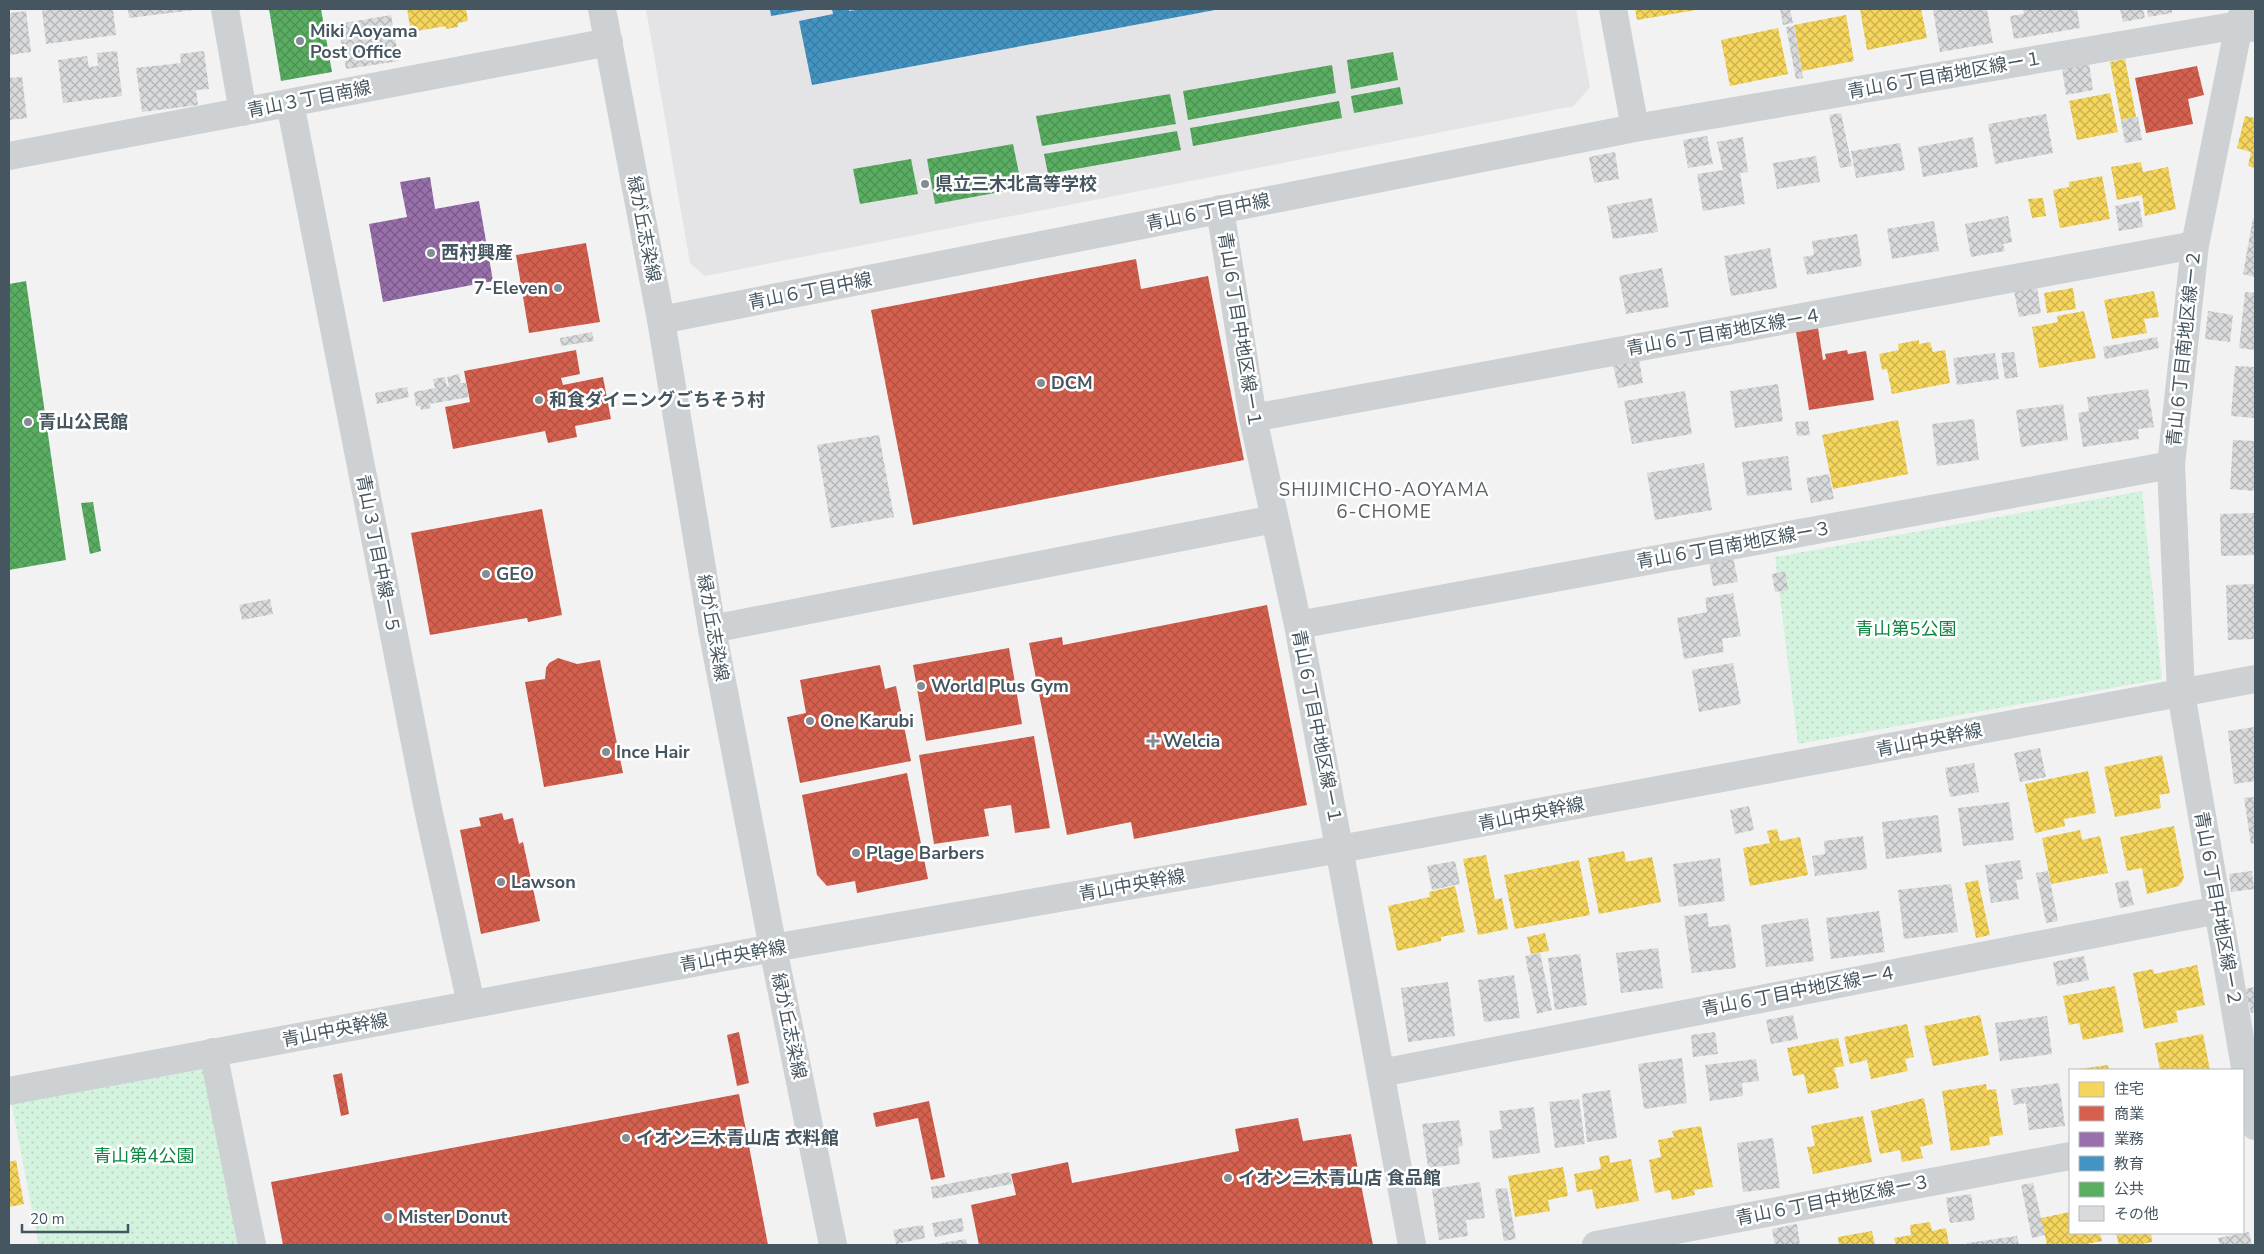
<svg xmlns="http://www.w3.org/2000/svg" width="2264" height="1254" viewBox="0 0 2264 1254" font-family="'Nunito Sans','Noto Sans JP',sans-serif">
	<defs>
		<pattern id="green-dots" width="8" height="8" patternUnits="userSpaceOnUse" patternTransform="scale(1.25)"><rect width="8" height="8" fill="#d4f3de"/><path d="M2 2h.1M6 6h.1" fill="none" stroke="#b7d2c1" stroke-width="1.8" stroke-linecap="round"/></pattern>
		<pattern id="homes-cross-hatch" width="8" height="8" patternUnits="userSpaceOnUse" patternTransform="scale(1.25)"><rect width="8" height="8" fill="#f6d55c"/><path d="M0 0l8 8M0 8l8-8" fill="none" stroke="#c9b04f"/></pattern>
		<pattern id="shops-cross-hatch" width="8" height="8" patternUnits="userSpaceOnUse" patternTransform="scale(1.25)"><rect width="8" height="8" fill="#d6604d"/><path d="M0 0l8 8M0 8l8-8" fill="none" stroke="#af5243"/></pattern>
		<pattern id="offices-cross-hatch" width="8" height="8" patternUnits="userSpaceOnUse" patternTransform="scale(1.25)"><rect width="8" height="8" fill="#9970ab"/><path d="M0 0l8 8M0 8l8-8" fill="none" stroke="#785a88"/></pattern>
		<pattern id="schools-cross-hatch" width="8" height="8" patternUnits="userSpaceOnUse" patternTransform="scale(1.25)"><rect width="8" height="8" fill="#4393c3"/><path d="M0 0l8 8M0 8l8-8" fill="none" stroke="#3a7ba2"/></pattern>
		<pattern id="public-cross-hatch" width="8" height="8" patternUnits="userSpaceOnUse" patternTransform="scale(1.25)"><rect width="8" height="8" fill="#5aae61"/><path d="M0 0l8 8M0 8l8-8" fill="none" stroke="#4c9053"/></pattern>
		<pattern id="building-cross-hatch" width="8" height="8" patternUnits="userSpaceOnUse" patternTransform="scale(1.25)"><rect width="8" height="8" fill="#d9dadc"/><path d="M0 0l8 8M0 8l8-8" fill="none" stroke="#b2b4b6"/></pattern>
	</defs>
	<rect width="100%" height="100%" fill="#f2f2f2"/>
	<path fill="#e4e3e5" d="M646,9H1576L1590,87L1574,106L705,276L690,263Z"/>
	<path fill="url(#green-dots)" d="M2142,491L2162,679L1798,744L1775,557Z
		M213,1052L252,1245H39L9,1091Z"/>
	<path fill="url(#homes-cross-hatch)" d="M407,9H466L468,21L458,23V27L446,29V26L411,32Z
		M1635,9H1696V10L1637,20Z
		M1860,9H1921L1927,38L1867,50Z
		M1846,15L1854,61L1802,71L1794,25Z
		M1778,28L1788,74L1730,86L1721,40Z
		M2125,59L2136,117L2121,120L2110,62Z
		M2110,93L2118,132L2077,140L2069,101Z
		M2245,116L2255,118V168L2248,166L2251,152L2237,148Z
		M2141,162L2143,172L2168,167L2176,209L2145,216L2142,195L2117,200L2111,167Z
		M2102,176L2110,219L2060,228L2053,190L2069,187V182Z
		M2043,198L2046,216L2032,218L2028,199Z
		M2073,288L2076,309L2047,313L2044,293Z
		M2154,291L2159,317L2144,319L2147,333L2112,339L2104,300Z
		M2084,311L2096,358L2039,368L2032,327L2058,322L2057,316Z
		M1919,340V344L1930,342L1933,352L1945,350L1950,383L1892,394L1887,369L1882,370L1879,354L1899,350L1898,344Z
		M1898,420L1908,474L1833,489L1822,435Z
		M2162,755L2170,793L2159,795L2161,808L2115,817L2104,767Z
		M2088,771L2096,813L2064,819L2065,826L2035,833L2025,784Z
		M2174,826L2184,878L2179,886L2147,894L2142,868L2127,871L2120,837Z
		M1777,829L1780,841L1800,837L1808,875L1750,886L1743,848L1770,843L1767,831Z
		M2080,830L2082,840L2100,836L2108,873L2051,884L2042,838Z
		M1624,851L1626,862L1652,857L1661,902L1599,914L1588,858Z
		M1486,855L1495,900L1502,898L1508,929L1478,935L1463,859Z
		M1579,860L1590,915L1515,929L1504,875Z
		M1978,880L1990,935L1976,938L1965,883Z
		M1455,886L1465,932L1441,937V941L1397,951L1388,906L1430,897L1429,892Z
		M1545,933L1549,951L1531,954L1527,937Z
		M2197,965L2205,1005L2176,1011L2178,1022L2144,1029L2133,973L2153,969L2154,974Z
		M2115,986L2124,1032L2083,1040L2079,1023L2069,1025L2063,996Z
		M1980,1015L1989,1055L1933,1066L1924,1026Z
		M1907,1024L1914,1057L1905,1059L1908,1071L1871,1079L1867,1060L1850,1064L1844,1037Z
		M2203,1034L2210,1070H2160L2155,1043Z
		M1838,1038L1844,1066L1834,1068L1839,1088L1808,1094L1804,1074L1793,1076L1787,1048Z
		M2108,1065L2109,1070H2079V1069Z
		M1986,1084L1987,1090L1996,1089L2003,1135L1989,1137L1990,1145L1951,1151L1942,1091Z
		M1924,1098L1933,1144L1920,1147L1923,1158L1902,1162L1900,1150L1880,1154L1871,1111Z
		M1863,1116L1872,1162L1813,1174L1807,1147L1815,1146L1811,1126Z
		M1701,1126L1713,1187L1694,1190L1695,1195L1672,1200L1670,1190L1655,1193L1649,1160L1661,1157L1658,1140L1674,1137L1672,1131Z
		M1609,1155L1610,1163L1631,1159L1639,1201L1596,1209L1592,1189L1577,1192L1574,1174L1601,1169L1599,1157Z
		M16,1160L24,1204L9,1207V1162Z
		M1563,1167L1568,1196L1548,1200L1550,1211L1515,1217L1508,1176Z
		M2070,1212V1233H2100L2102,1241L2081,1245H2047L2041,1218Z
		M1930,1222L1932,1231L1946,1228L1949,1245H1896L1894,1238L1911,1235L1910,1225Z
		M1872,1231L1875,1245H1839L1838,1237Z
		M2116,1233H2151L2152,1242L2137,1245H2119Z"/>
	<path fill="url(#shops-cross-hatch)" d="M2197,66L2204,95L2188,99L2193,124L2146,133L2135,78Z
		M586,243L600,322L529,333L516,255Z
		M1136,259L1141,289L1208,276L1244,460L913,525L871,310Z
		M1818,328L1823,360L1826,359L1825,354L1847,350L1848,354L1866,351L1874,400L1809,410L1796,332Z
		M576,350L580,374L561,378L563,385L603,377L611,419L575,426L577,437L548,443L545,431L453,449L445,407L470,402L464,371Z
		M542,509L562,615L528,622L527,618L430,635L411,533Z
		M1267,605L1307,805L1134,839L1131,822L1067,835L1029,643L1062,637L1063,645Z
		M1009,648L1022,724L926,741L913,665Z
		M558,658L577,664L600,660L623,773L544,787L525,682L545,679L546,668L549,663Z
		M880,665L885,689L896,686L911,761L800,783L787,717L806,713L800,680Z
		M1034,736L1050,828L1015,833L1011,805L984,809L989,836L934,844L919,755Z
		M907,773L928,879L857,893L855,881L827,886L817,875L802,795Z
		M502,813L504,820L513,818L519,844L523,842L540,921L481,934L460,830L481,826L479,818Z
		M739,1032L749,1083L737,1086L727,1035Z
		M342,1073L349,1114L341,1116L333,1075Z
		M739,1094L768,1245H283L271,1182Z
		M929,1101L945,1177L931,1180L918,1118L876,1127L873,1113Z
		M1298,1118L1303,1141L1351,1134L1373,1245H979L971,1205L1016,1195L1011,1174L1068,1162L1072,1183L1239,1151L1235,1129Z"/>
	<path fill="url(#offices-cross-hatch)" d="M430,177L435,209L479,201L493,281L383,302L369,224L407,217L400,182Z"/>
	<path fill="url(#schools-cross-hatch)" d="M770,9H806V10L771,16Z
		M832,9H849V11L862,9L1215,10L812,85L799,21L833,14Z"/>
	<path fill="url(#public-cross-hatch)" d="M269,9H321L332,72L281,81Z
		M1393,52L1398,80L1351,89L1347,60Z
		M1332,65L1336,93L1188,120L1183,91Z
		M1400,87L1403,104L1354,113L1351,96Z
		M1170,94L1176,124L1042,146L1036,116Z
		M1339,101L1342,118L1193,146L1190,128Z
		M1177,131L1181,150L1048,174L1044,154Z
		M1013,144L1022,188L935,204L927,159Z
		M911,159L918,194L860,204L853,169Z
		M26,281L66,560L9,570V284Z
		M93,502L101,551L90,554L81,503Z"/>
	<path fill="url(#building-cross-hatch)" d="M54,9H113L116,35L46,44L42,10Z
		M128,9H194V10L129,18Z
		M1780,9H1790L1793,23L1783,25Z
		M1941,9H1987L1993,43L1940,52L1933,10Z
		M2023,9H2077L2080,28L2014,39L2010,16L2024,14Z
		M2120,9H2143L2145,18L2123,22Z
		M2147,9H2172V13L2148,17Z
		M26,11L31,52L9,55V13Z
		M391,15L399,61L346,69L338,24Z
		M1794,26L1803,78L1796,79L1786,27Z
		M117,51L122,96L63,103L58,60L87,56L89,67L98,66L97,53Z
		M204,51L209,89L196,90L198,105L142,112L136,68L181,63L180,54Z
		M2089,63L2093,90L2066,95L2062,68Z
		M22,77L27,118L9,120V78Z
		M1841,113L1852,166L1840,168L1829,115Z
		M2046,114L2053,153L1995,164L1988,124Z
		M2138,117L2142,140L2125,143L2121,120Z
		M1707,136L1713,164L1688,168L1683,140Z
		M1743,137L1748,172L1740,173L1745,204L1703,211L1697,174L1723,170L1717,142Z
		M1973,137L1978,167L1923,177L1918,147Z
		M1900,143L1905,170L1856,178L1851,151Z
		M1615,152L1619,179L1594,183L1589,157Z
		M1816,156L1820,182L1777,189L1773,163Z
		M1652,198L1658,232L1613,239L1607,206Z
		M2139,201L2143,227L2119,231L2115,206Z
		M2008,216L2012,242L2003,244L2005,251L1971,257L1965,224Z
		M2253,218L2255,219V277L2243,274Z
		M1934,221L1939,251L1892,259L1887,229Z
		M1857,234L1862,266L1807,275L1803,257L1814,255L1812,241Z
		M1770,248L1777,288L1731,296L1724,256Z
		M1662,268L1669,307L1626,314L1619,276Z
		M2037,287L2041,313L2019,317L2014,291Z
		M2245,292L2255,293V350L2239,348Z
		M2208,311L2233,315L2230,342L2205,339Z
		M592,332L594,341L561,346L560,338Z
		M2157,337L2159,348L2105,359L2103,347Z
		M2014,352L2018,377L2005,379L2001,353Z
		M1995,353L1999,379L1957,385L1953,358Z
		M1639,359L1643,383L1618,388L1613,364Z
		M2235,366L2255,367V418L2231,416Z
		M459,374L461,383H466L469,397L430,404L431,408L421,410L420,406H416L414,392L435,388L433,379L445,377L447,387L449,386L447,377Z
		M1778,384L1783,421L1735,428L1730,391Z
		M407,387L409,397L377,404L375,393Z
		M2148,389L2154,427L2138,429L2139,439L2083,447L2078,413L2089,411L2087,397Z
		M1685,391L1692,434L1632,444L1624,401Z
		M2063,404L2068,440L2021,447L2016,410Z
		M1974,419L1979,460L1937,466L1932,424Z
		M1808,421L1810,435L1797,436L1795,422Z
		M879,435L894,517L831,528L817,445Z
		M2233,440L2255,441V491L2230,489Z
		M1788,456L1792,490L1747,496L1742,462Z
		M1704,463L1712,510L1655,520L1647,473Z
		M1829,474L1834,499L1811,503L1806,478Z
		M2255,513V555L2221,556L2220,514Z
		M1733,556L1738,582L1713,586L1709,561Z
		M1785,571L1788,590L1775,592L1772,574Z
		M2255,584V639L2228,640L2226,585Z
		M1733,593L1741,636L1722,639L1724,652L1684,659L1677,618L1707,612L1705,598Z
		M270,599L273,614L242,620L239,605Z
		M1733,663L1741,704L1699,712L1692,670Z
		M2255,727V781L2234,784L2228,731Z
		M2040,748L2046,777L2020,782L2014,753Z
		M1974,763L1979,792L1950,797L1945,768Z
		M2255,797V843L2251,844L2244,798Z
		M2009,802L2014,840L1963,846L1958,808Z
		M1749,806L1754,830L1735,834L1730,810Z
		M1938,815L1942,852L1886,859L1882,822Z
		M1863,836L1867,869L1815,876L1812,856L1825,854L1824,841Z
		M1720,858L1725,901L1679,907L1673,864Z
		M2020,860L2023,879L2016,880L2019,899L1991,903L1985,865Z
		M1455,861L1460,884L1432,890L1427,866Z
		M2048,871L2058,921L2046,923L2036,873Z
		M2252,871L2254,889L2231,892L2229,874Z
		M2128,880L2134,905L2120,908L2115,883Z
		M1951,884L1958,932L1904,939L1898,890Z
		M1879,911L1885,952L1831,959L1826,918Z
		M1707,913L1709,927L1730,924L1736,968L1692,973L1684,916Z
		M1808,918L1814,961L1766,967L1761,925Z
		M1658,948L1663,988L1621,993L1616,953Z
		M1540,953L1552,1010L1537,1014L1525,956Z
		M1580,954L1587,1005L1555,1010L1548,958Z
		M2084,956L2089,980L2057,986L2053,962Z
		M1514,975L1520,1018L1484,1022L1478,980Z
		M1448,982L1455,1036L1408,1042L1401,988Z
		M2255,987V1012L2251,1013L2245,989Z
		M1793,1015L1798,1039L1771,1044L1766,1020Z
		M2047,1016L2052,1054L2000,1061L1995,1023Z
		M1715,1032L1718,1054L1693,1057L1691,1035Z
		M1682,1058L1687,1103L1644,1109L1638,1064Z
		M1756,1059L1759,1081L1742,1083L1743,1096L1710,1101L1705,1065Z
		M2059,1083L2065,1126L2029,1130L2026,1103L2014,1105L2011,1089Z
		M1610,1090L1617,1138L1587,1142L1582,1094Z
		M1579,1099L1585,1144L1555,1148L1549,1102Z
		M1534,1107L1540,1153L1493,1159L1489,1131L1502,1129L1499,1111Z
		M1459,1120L1463,1146L1458,1147L1460,1164L1428,1168L1422,1124Z
		M1773,1138L1780,1188L1743,1192L1737,1143Z
		M1010,1172L1012,1184L933,1199L931,1187Z
		M1480,1182L1485,1218L1466,1220L1468,1236L1439,1240L1432,1189Z
		M2033,1183L2045,1235L2032,1238L2021,1185Z
		M1507,1188L1516,1239L1504,1241L1495,1189Z
		M1971,1194L1975,1220L1950,1223L1946,1198Z
		M962,1218L964,1231L935,1237L932,1223Z
		M1797,1224L1800,1245H1775L1772,1229Z
		M923,1225L925,1238L896,1244L893,1230Z
		M2249,1232L2252,1245H2220L2218,1238Z
		M2017,1236L2019,1245H1967V1243Z
		M966,1239L967,1245H936V1244Z"/>
	<g fill="none" stroke-linecap="round" stroke-linejoin="round">
		<path stroke="#cdd1d3" stroke-width="28" d="M225,9L243,112
			M2244,9L2239,25L2195,245L2171,465L2181,693L2255,1126
			M290,103L428,809L471,1004
			M1635,128L2239,25L2254,28
			M9,156L609,42
			M1220,209L1253,418L1298,625L1412,1245
			M661,320L1635,128L1613,9
			M1253,418L2195,245
			M1298,625L2171,465
			M712,629L1274,519
			M213,1052L252,1245
			M1381,1073L2218,910
			M1596,1245L2070,1156"/>
		<path stroke="#cdd1d3" stroke-width="28" d="M602,9L661,320L712,629L773,948L833,1245
			M9,1091L773,948L1340,849L2255,679"/>
	</g>
	<g fill="#828d94" stroke="#fff" stroke-width="2">
		<circle cx="300" cy="41" r="5"/>
		<circle cx="925" cy="184" r="5"/>
		<circle cx="431" cy="253" r="5"/>
		<circle cx="558" cy="288" r="5"/>
		<circle cx="1041" cy="383" r="5"/>
		<circle cx="539" cy="400" r="5"/>
		<circle cx="28" cy="422" r="5"/>
		<circle cx="486" cy="574" r="5"/>
		<circle cx="921" cy="686" r="5"/>
		<circle cx="810" cy="721" r="5"/>
		<path d="M1150.5 733.5h5v5h5v5h-5v5h-5v-5h-5v-5h5z"/>
		<circle cx="606" cy="752" r="5"/>
		<circle cx="856" cy="853" r="5"/>
		<circle cx="501" cy="882" r="5"/>
		<circle cx="626" cy="1138" r="5"/>
		<circle cx="1228" cy="1178" r="5"/>
		<circle cx="388" cy="1217" r="5"/>
	</g>
	<g text-anchor="middle" dominant-baseline="central" stroke-width="5" stroke-linejoin="round" paint-order="stroke">
		<g font-size="18" font-weight="bold" fill="#465661" stroke="#fff" text-anchor="start">
			<text x="310" y="31">Miki Aoyama<tspan x="310" dy="21">Post Office</tspan></text>
			<text x="935" y="184">県立三木北高等学校</text>
			<text x="441" y="253">西村興産</text>
			<text x="548" y="288" text-anchor="end">7-Eleven</text>
			<text x="1051" y="383">DCM</text>
			<text x="549" y="400">和食ダイニングごちそう村</text>
			<text x="38" y="422">青山公民館</text>
			<text x="496" y="574">GEO</text>
			<text x="931" y="686">World Plus Gym</text>
			<text x="820" y="721">One Karubi</text>
			<text x="1163" y="741">Welcia</text>
			<text x="616" y="752">Ince Hair</text>
			<text x="866" y="853">Plage Barbers</text>
			<text x="511" y="882">Lawson</text>
			<text x="636" y="1138">イオン三木青山店 衣料館</text>
			<text x="1238" y="1178">イオン三木青山店 食品館</text>
			<text x="398" y="1217">Mister Donut</text>
		</g>
		<g font-size="18" fill="#465661" stroke="#fff">
			<text transform="translate(1945 75) rotate(-10)">青山６丁目南地区線ー１</text>
			<text transform="translate(309 99) rotate(-11)">青山３丁目南線</text>
			<text transform="translate(1208 212) rotate(-11)">青山６丁目中線</text>
			<text transform="translate(644 229) rotate(79)">緑が丘志染線</text>
			<text transform="translate(810 291) rotate(-11)">青山６丁目中線</text>
			<text transform="translate(1240 330) rotate(81)">青山６丁目中地区線ー１</text>
			<text transform="translate(1724 332) rotate(-10)">青山６丁目南地区線ー４</text>
			<text transform="translate(2184 348) rotate(-84)">青山６丁目南地区線ー２</text>
			<text transform="translate(1734 545) rotate(-10)">青山６丁目南地区線ー３</text>
			<text transform="translate(378 554) rotate(79)">青山３丁目中線ー５</text>
			<text transform="translate(713 628) rotate(80)">緑が丘志染線</text>
			<text transform="translate(1317 727) rotate(79)">青山６丁目中地区線ー１</text>
			<text transform="translate(1929 740) rotate(-11)">青山中央幹線</text>
			<text transform="translate(1531 814) rotate(-11)">青山中央幹線</text>
			<text transform="translate(1132 885) rotate(-10)">青山中央幹線</text>
			<text transform="translate(2218 909) rotate(80)">青山６丁目中地区線ー２</text>
			<text transform="translate(733 956) rotate(-10)">青山中央幹線</text>
			<text transform="translate(1799 991) rotate(-11)">青山６丁目中地区線ー４</text>
			<text transform="translate(789 1026) rotate(78)">緑が丘志染線</text>
			<text transform="translate(335 1030) rotate(-11)">青山中央幹線</text>
			<text transform="translate(1833 1200) rotate(-11)">青山６丁目中地区線ー３</text>
		</g>
		<g font-size="18" fill="#0d8642" stroke="#fff">
			<text x="1906" y="629">青山第5公園</text>
			<text x="144" y="1156">青山第4公園</text>
		</g>
		<g font-size="19" letter-spacing="1" fill="#5c6267" stroke="#fff">
			<text x="1384" y="490">SHIJIMICHO-AOYAMA<tspan x="1384" dy="22">6-CHOME</tspan></text>
		</g>
	</g>
	<rect width="2264" height="1254" fill="none" stroke="#465661" stroke-width="20"/>
	<rect x="2069" y="1069" width="175" height="165" fill="#ffffff" stroke="#b5bbc0"/>
	<rect x="2079" y="1082" width="25" height="15" fill="#f6d55c" stroke="#b5bbc0"/>
	<text x="2114" y="1094" font-size="15" fill="#465661">住宅</text>
	<rect x="2079" y="1106" width="25" height="15" fill="#d6604d" stroke="#b5bbc0"/>
	<text x="2114" y="1119" font-size="15" fill="#465661">商業</text>
	<rect x="2079" y="1132" width="25" height="15" fill="#9970ab" stroke="#b5bbc0"/>
	<text x="2114" y="1144" font-size="15" fill="#465661">業務</text>
	<rect x="2079" y="1156" width="25" height="15" fill="#4393c3" stroke="#b5bbc0"/>
	<text x="2114" y="1169" font-size="15" fill="#465661">教育</text>
	<rect x="2079" y="1182" width="25" height="15" fill="#5aae61" stroke="#b5bbc0"/>
	<text x="2114" y="1194" font-size="15" fill="#465661">公共</text>
	<rect x="2079" y="1206" width="25" height="15" fill="#d9dadc" stroke="#b5bbc0"/>
	<text x="2114" y="1219" font-size="15" fill="#465661">その他</text>
	<path d="M22 1224v8h106v-8" fill="none" stroke="#465661" stroke-width="2.5"/>
	<text x="30" y="1224" font-size="15" fill="#465661" stroke="#ffffff" stroke-width="4" paint-order="stroke">20 m</text>
</svg>
